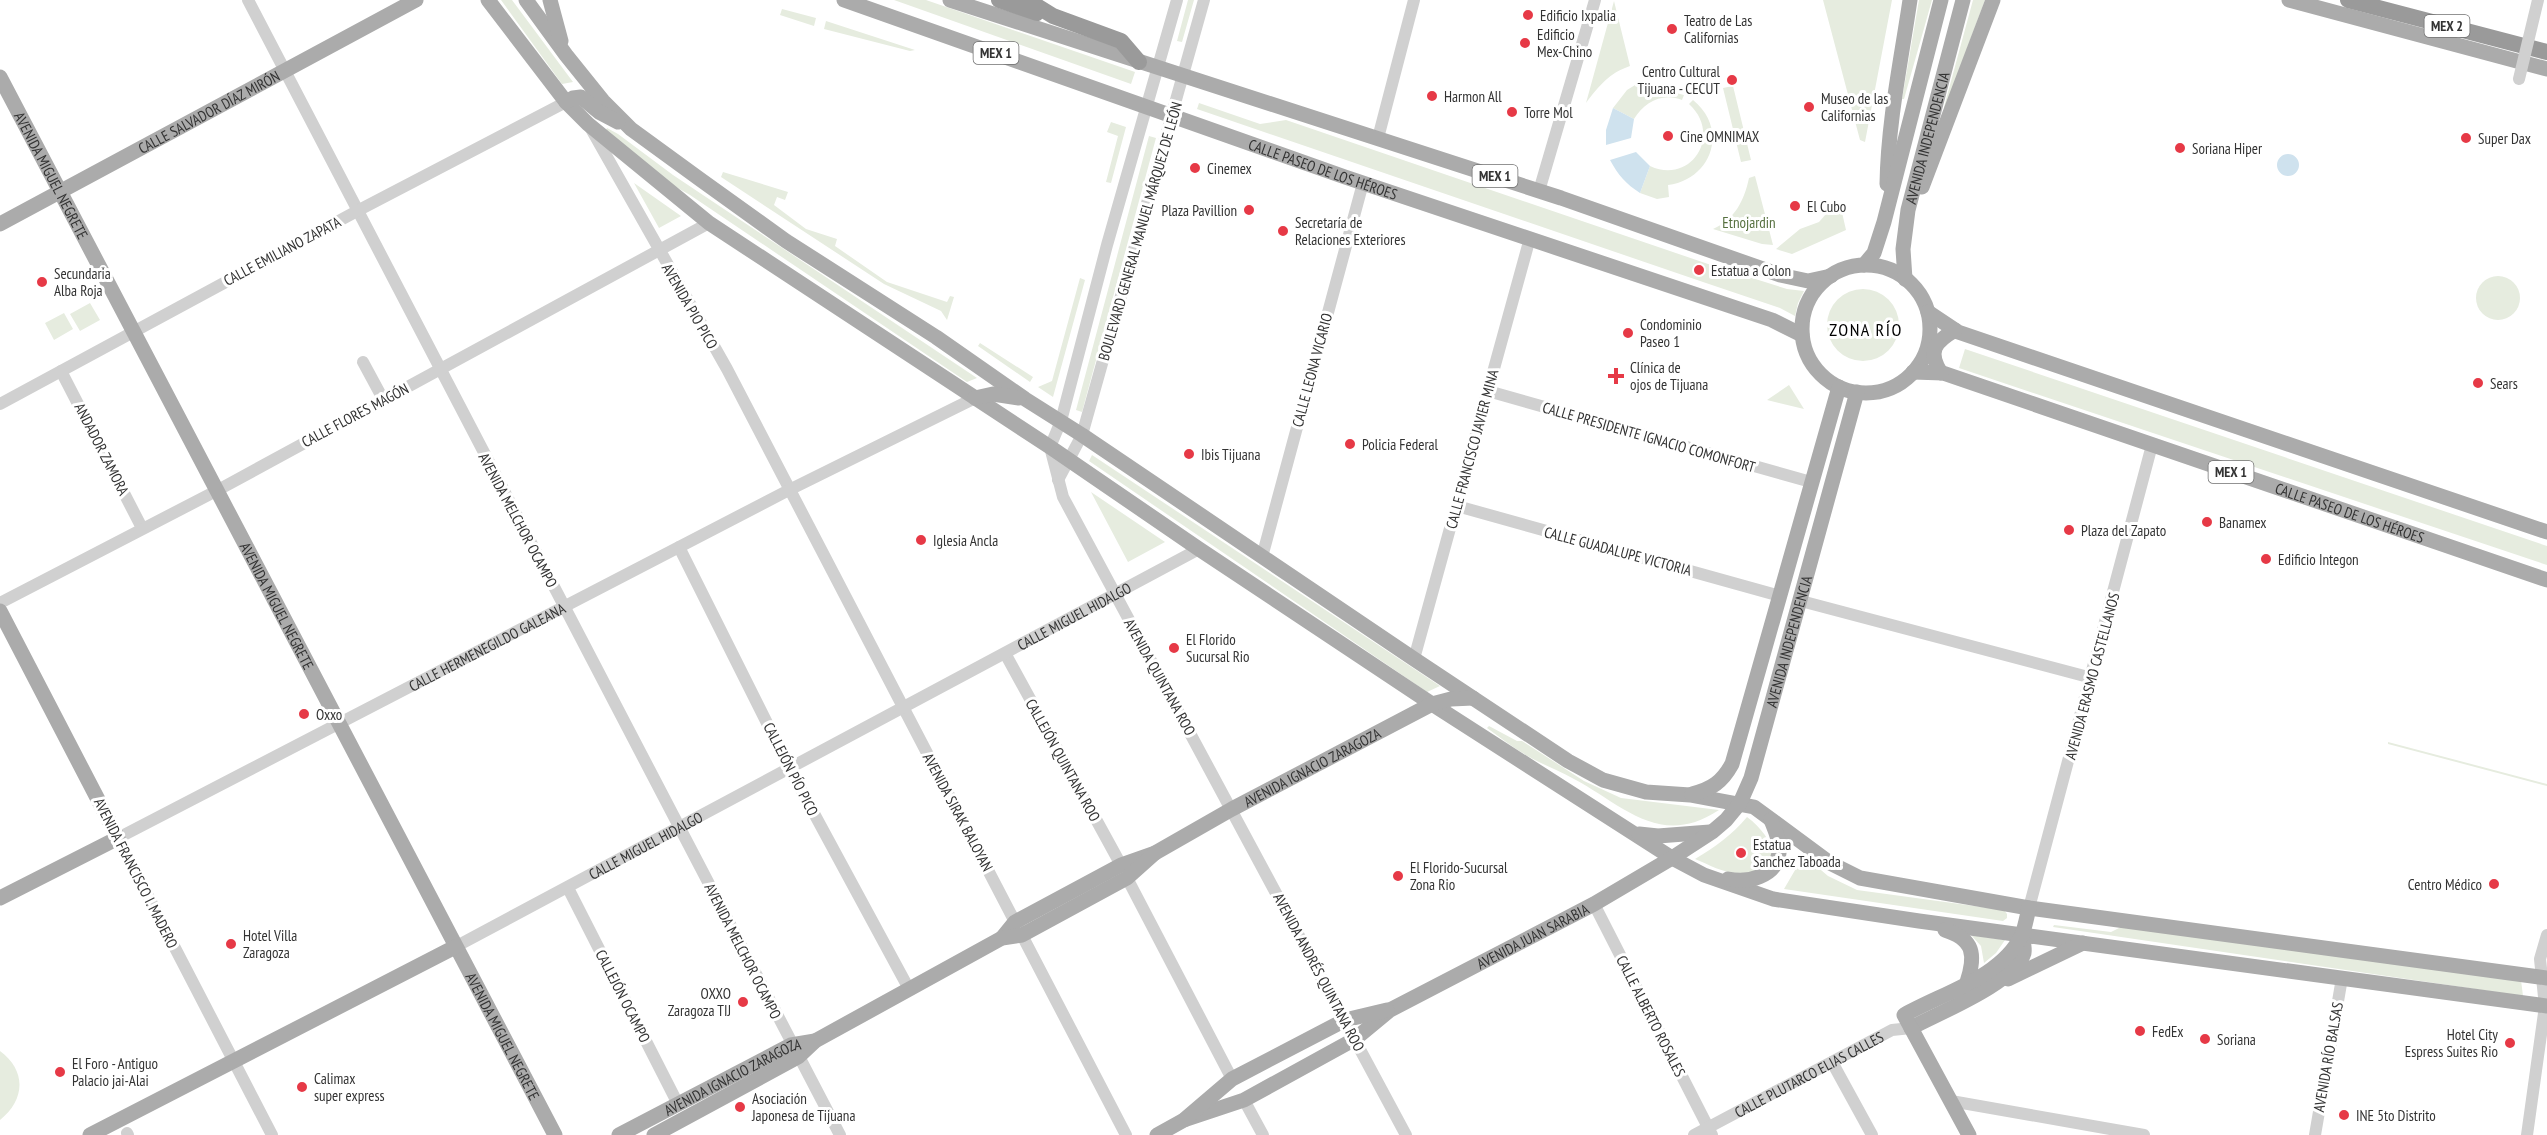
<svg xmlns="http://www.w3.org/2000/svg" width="2547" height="1135" viewBox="0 0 2547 1135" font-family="'PT Sans Narrow',sans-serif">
	<rect width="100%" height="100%" fill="#fff"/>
	<path fill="#e6ecdf" d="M501,0H512L573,82L562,84Z
		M894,0H926L1135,72L1131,84Z
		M1188,0H1194L1182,42L1177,41Z
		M1823,0H1892L1865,142L1860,140Z
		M1919,0H1932L1904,99H1902Z
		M1973,0H1985L1945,108L1944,107Z
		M1614,1L1630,66C1609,73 1599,86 1586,103Z
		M782,9L816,18L814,26L780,15Z
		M826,21L915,50L910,51L824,29Z
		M1640,82L1646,95L1668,91L1684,95L1682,100C1663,92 1644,102 1634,119L1613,108L1627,90Z
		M1733,86L1751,160L1741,162L1723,88Z
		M1693,100C1729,129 1712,179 1668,185L1669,197L1657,199L1640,193L1650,166C1691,185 1723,135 1689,104Z
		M1199,103L1260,124L1286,120L1711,265L1787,289L1804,291L1798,303L1795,316L1780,308L1703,282L1197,109Z
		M1111,122L1126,127L1111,183L1106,182L1118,136L1107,132Z
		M607,128L618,134L673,175L977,378L967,382L690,195L669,183L606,130Z
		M1149,136L1156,138L1082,412L1076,410Z
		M723,172L788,192L785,200L777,197L774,205L806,229L837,239L835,246L887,282L947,302L950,296L954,297L947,320L941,311L884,284L721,177Z
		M1755,176L1773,245L1762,244L1713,229C1735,219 1744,201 1749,178Z
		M634,183L681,216L659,228Z
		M1833,206L1841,208L1846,230L1792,254L1776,249L1800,229L1819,222Z
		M2476 298a22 22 0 1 1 44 0a22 22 0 1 1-44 0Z
		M1080,278L1085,280L1053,397L1038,387L1052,381Z
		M1827 325a36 36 0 1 1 72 0a36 36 0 1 1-72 0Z
		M90,303L100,320L80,331L70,314Z
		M64,313L73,329L54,340L45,323Z
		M980,343L1033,377L1030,382L978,346Z
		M1965,349L2547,546V565L1959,368Z
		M1789,385L1804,409L1767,400Z
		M1092,455L1440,686L1427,692L1089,461Z
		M1091,492L1165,542L1128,562Z
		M1489,726L1517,741H1522L1584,781L1621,798L1719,810C1660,849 1623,805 1574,779C1560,771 1546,766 1533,759C1516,750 1502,739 1487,728Z
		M2388,742L2547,784V786L2388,744Z
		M1747,817C1774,837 1788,871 1741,873C1724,874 1710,865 1695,859C1715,847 1732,835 1747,817Z
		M1801,853L1828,876L1857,890L2004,910L2007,914V918L2003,921L1784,889L1798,865Z
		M2054,925L2111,932L2123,926L2521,980L2523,996L2053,927Z
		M1971,935L2005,940L1996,953L1984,963L1981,946Z
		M0,1051C27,1071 25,1100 0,1120Z"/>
	<path fill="#cfe2ee" d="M1613,108L1634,119L1631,138L1606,145V130Z
		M1636,152L1650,166L1640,193C1626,184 1618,175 1610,160Z
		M2277 165a11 11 0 1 1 22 0a11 11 0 1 1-22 0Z"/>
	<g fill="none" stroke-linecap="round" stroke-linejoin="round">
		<g stroke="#d0d0d0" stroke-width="12">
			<path d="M248,0L840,1135"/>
			<path d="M1177,0L1107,245L1061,421L1050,447L1063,497L1406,1135"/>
			<path d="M590,127L727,369L1126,1135"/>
			<path d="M1378,138L1414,0"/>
			<path d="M1539,191L1595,0"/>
			<path d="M363,362L383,399"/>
			<path d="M61,371L142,528"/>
			<path d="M1488,391L1811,482"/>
			<path d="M0,404L359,210L566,102"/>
			<path d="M1058,480L1082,435L1204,0"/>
			<path d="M1457,506L1780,596"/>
			<path d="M679,547L790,769L909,989"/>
			<path d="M1262,557L1363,183"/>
			<path d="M1801,601L2092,678"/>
			<path d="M0,603L218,490L709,223"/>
			<path d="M1006,655L1121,865"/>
			<path d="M1414,659L1530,238"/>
			<path d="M1127,878L1232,1079"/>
			<path d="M568,888L678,1104"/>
			<path d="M1594,904L1712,1135"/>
			<path d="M2029,908L2152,445"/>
			<path id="s1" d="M455,947L1199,549"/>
			<path d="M1832,1062L1872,1135"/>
			<path d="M1244,1100L1263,1135"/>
			<path d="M1951,1101L2144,1135"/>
			<path d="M127,1133L128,1135"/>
			<path id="s2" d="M272,1135L118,838L789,490L975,398"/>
			<path id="s3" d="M1694,1135L1892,1030L1911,1028"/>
			<path d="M2315,1135L2342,978"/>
			<path d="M2527,1135L2545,1006L2540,959L2547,935"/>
		</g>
		<g stroke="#ababab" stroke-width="15">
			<path d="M488,0L566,102L588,124L709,223L1050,447L1199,549L1432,704L1672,858L1704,875L1773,899L1919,921L2547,1006"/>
			<path d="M526,0L566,55L603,101L631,129L701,180L786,241L936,337L1025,399L1082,435L1414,659L1568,761L1603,780L1646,792L1690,795L1754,807L1830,863L1860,878L2029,908L2547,978"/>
			<path d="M550,0L561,41"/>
			<path id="s4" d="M844,0L1345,177L1772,320L1802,335"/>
			<path d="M950,0L1561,198L1780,275L1808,281L1831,276"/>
			<path d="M2289,0L2547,69"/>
			<path id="s5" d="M0,77L555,1135"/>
			<path d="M566,102L573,98L581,97L599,112L618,122"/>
			<path d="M1887,184C1888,122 1901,61 1910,0"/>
			<path d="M1922,187L1993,0"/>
			<path id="s6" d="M0,224L416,0"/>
			<path d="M1864,265L1874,253L1884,222L1941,0"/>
			<circle cx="1866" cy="329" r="64"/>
			<path id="s7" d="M1905,279L1903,249L1908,210L1963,0"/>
			<path d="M1928,312L1958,332L2547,532"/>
			<path id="s8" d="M1913,372L1943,373L2547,580"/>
			<path d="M1941,373C1927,351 1935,342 1955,330"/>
			<path d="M975,398L993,394L1019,398"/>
			<path d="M0,611L118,838L0,898"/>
			<path d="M1692,794C1712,789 1722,782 1732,764L1839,387"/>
			<path d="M1639,834L1658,836L1710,832"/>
			<path d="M1728,879C1748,883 1776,877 1779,853C1781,842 1775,830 1771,820"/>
			<path d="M1945,930C1974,939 1976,955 1967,982"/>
			<path id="s9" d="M1002,938L1015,922L1121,865L1155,853L1232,809L1432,704L1451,699L1473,698"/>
			<path d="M2008,979L2083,943"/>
			<path d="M1911,1028C1938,1013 2015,983 2024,953C2025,948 2023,940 2022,934"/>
			<path id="s10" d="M1184,1120L1244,1100L1355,1039L1390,1010L1594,904L1672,858L1712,832L1726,820L1740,803L1751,778L1857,392"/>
			<path d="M90,1135L455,947"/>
			<path id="s11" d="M619,1135L791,1045L815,1041"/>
			<path d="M654,1135L798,1057L815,1041L1002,938L1022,935L1127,878L1155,853"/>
			<path d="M1157,1135L1184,1120L1232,1079L1345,1020L1387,1010"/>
			<path d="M1969,1135L1904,1015C1942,993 2001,978 2022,935C2025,927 2027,916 2029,908"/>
		</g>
		<path stroke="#9a9a9a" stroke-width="16" d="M999,0L1037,13
			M1027,0L1053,16L1121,41L1139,62
			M2348,0L2547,52"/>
		<path stroke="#d0d0d0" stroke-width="12" d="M2519,79L2538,0"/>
	</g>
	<g fill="#e63946" stroke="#fff" stroke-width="2">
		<circle cx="1528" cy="15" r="6"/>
		<circle cx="1672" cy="29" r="6"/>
		<circle cx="1525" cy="43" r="6"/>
		<circle cx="1732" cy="80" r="6"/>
		<circle cx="1432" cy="96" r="6"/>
		<circle cx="1809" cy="107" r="6"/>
		<circle cx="1512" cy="112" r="6"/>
		<circle cx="1668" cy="136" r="6"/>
		<circle cx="2466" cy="138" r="6"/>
		<circle cx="2180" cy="148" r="6"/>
		<circle cx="1195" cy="168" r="6"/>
		<circle cx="1795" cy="206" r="6"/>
		<circle cx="1249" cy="210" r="6"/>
		<circle cx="1283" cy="231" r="6"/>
		<circle cx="1699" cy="270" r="6"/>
		<circle cx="42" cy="282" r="6"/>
		<circle cx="1628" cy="333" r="6"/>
		<path d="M1613 367h6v6h6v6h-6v6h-6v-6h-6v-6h6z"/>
		<circle cx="2478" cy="383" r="6"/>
		<circle cx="1350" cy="444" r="6"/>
		<circle cx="1189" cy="454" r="6"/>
		<circle cx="2207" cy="522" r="6"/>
		<circle cx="2069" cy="530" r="6"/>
		<circle cx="921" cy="540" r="6"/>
		<circle cx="2266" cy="559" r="6"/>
		<circle cx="1174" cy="648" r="6"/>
		<circle cx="304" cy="714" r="6"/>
		<circle cx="1741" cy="853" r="6"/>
		<circle cx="1398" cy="876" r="6"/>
		<circle cx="2494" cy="884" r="6"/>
		<circle cx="231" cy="944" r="6"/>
		<circle cx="743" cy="1002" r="6"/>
		<circle cx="2140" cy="1031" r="6"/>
		<circle cx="2205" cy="1039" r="6"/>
		<circle cx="2510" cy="1043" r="6"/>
		<circle cx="60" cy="1072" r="6"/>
		<circle cx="302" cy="1087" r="6"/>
		<circle cx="740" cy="1107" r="6"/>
		<circle cx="2344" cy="1115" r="6"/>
	</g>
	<g text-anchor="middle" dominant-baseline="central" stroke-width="6" stroke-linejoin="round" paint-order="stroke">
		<g fill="#fff" stroke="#707070" stroke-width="1.5">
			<rect x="2424.5" y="15" width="45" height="22" rx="4.5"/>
			<rect x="973.5" y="42" width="45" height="22" rx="4.5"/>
			<rect x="1472.5" y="165" width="45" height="22" rx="4.5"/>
			<rect x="2208.5" y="461" width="45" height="22" rx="4.5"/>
		</g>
		<g font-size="14" font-weight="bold" fill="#333">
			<text x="2447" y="26">MEX 2</text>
			<text x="996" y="53">MEX 1</text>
			<text x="1495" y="176">MEX 1</text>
			<text x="2231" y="472">MEX 1</text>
		</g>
		<g font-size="15" fill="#333" stroke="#fff" text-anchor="start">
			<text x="1540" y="15">Edificio Ixpalia</text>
			<text x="1684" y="20">Teatro de Las<tspan x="1684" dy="17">Californias</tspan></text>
			<text x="1537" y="34">Edificio<tspan x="1537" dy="17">Mex-Chino</tspan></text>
			<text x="1720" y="71" text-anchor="end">Centro Cultural<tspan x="1720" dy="17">Tijuana - CECUT</tspan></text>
			<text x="1444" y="96">Harmon All</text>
			<text x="1821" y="98">Museo de las<tspan x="1821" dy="17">Californias</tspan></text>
			<text x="1524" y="112">Torre Mol</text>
			<text x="1680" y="136">Cine OMNIMAX</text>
			<text x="2478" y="138">Super Dax</text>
			<text x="2192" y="148">Soriana Hiper</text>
			<text x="1207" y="168">Cinemex</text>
			<text x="1807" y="206">El Cubo</text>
			<text x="1237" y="210" text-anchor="end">Plaza Pavillion</text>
			<text x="1295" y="222">Secretaría de<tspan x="1295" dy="17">Relaciones Exteriores</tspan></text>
			<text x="1711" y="270">Estatua a Colon</text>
			<text x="54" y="273">Secundaria<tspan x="54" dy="17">Alba Roja</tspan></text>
			<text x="1640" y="324">Condominio<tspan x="1640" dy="17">Paseo 1</tspan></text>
			<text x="1630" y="367">Clínica de<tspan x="1630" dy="17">ojos de Tijuana</tspan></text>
			<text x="2490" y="383">Sears</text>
			<text x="1362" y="444">Policia Federal</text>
			<text x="1201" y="454">Ibis Tijuana</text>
			<text x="2219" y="522">Banamex</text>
			<text x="2081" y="530">Plaza del Zapato</text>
			<text x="933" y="540">Iglesia Ancla</text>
			<text x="2278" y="559">Edificio Integon</text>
			<text x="1186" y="639">El Florido<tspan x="1186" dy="17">Sucursal Rio</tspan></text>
			<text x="316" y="714">Oxxo</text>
			<text x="1753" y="844">Estatua<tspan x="1753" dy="17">Sanchez Taboada</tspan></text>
			<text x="1410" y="867">El Florido-Sucursal<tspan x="1410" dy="17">Zona Rio</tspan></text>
			<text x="2482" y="884" text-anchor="end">Centro Médico</text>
			<text x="243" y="935">Hotel Villa<tspan x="243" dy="17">Zaragoza</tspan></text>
			<text x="731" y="993" text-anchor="end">OXXO<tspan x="731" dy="17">Zaragoza TIJ</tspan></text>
			<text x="2152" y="1031">FedEx</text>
			<text x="2498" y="1034" text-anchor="end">Hotel City<tspan x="2498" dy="17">Espress Suites Rio</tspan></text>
			<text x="2217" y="1039">Soriana</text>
			<text x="72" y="1063">El Foro - Antiguo<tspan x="72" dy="17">Palacio jai-Alai</tspan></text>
			<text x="314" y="1078">Calimax<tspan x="314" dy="17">super express</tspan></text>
			<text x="752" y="1098">Asociación<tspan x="752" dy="17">Japonesa de Tijuana</tspan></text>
			<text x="2356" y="1115">INE 5to Distrito</text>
		</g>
		<g font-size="15" fill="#333" stroke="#fff">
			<text stroke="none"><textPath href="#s6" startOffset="237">CALLE SALVADOR DÍAZ MIRÓN</textPath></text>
			<text stroke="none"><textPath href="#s7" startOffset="144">AVENIDA INDEPENDENCIA</textPath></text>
			<text stroke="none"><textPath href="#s4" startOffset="508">CALLE PASEO DE LOS HÉROES</textPath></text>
			<text stroke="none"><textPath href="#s5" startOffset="111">AVENIDA MIGUEL NEGRETE</textPath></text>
			<text transform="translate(1140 231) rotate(-74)">BOULEVARD GENERAL MANUEL MÁRQUEZ DE LEÓN</text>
			<text transform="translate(282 251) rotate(-28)">CALLE EMILIANO ZAPATA</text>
			<text transform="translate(690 306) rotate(60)">AVENIDA PIO PICO</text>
			<text transform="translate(1312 370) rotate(-75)">CALLE LEONA VICARIO</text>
			<text transform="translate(355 415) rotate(-28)">CALLE FLORES MAGÓN</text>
			<text transform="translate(1649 437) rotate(16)">CALLE PRESIDENTE IGNACIO COMONFORT</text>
			<text transform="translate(102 449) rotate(63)">ANDADOR ZAMORA</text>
			<text transform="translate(1472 449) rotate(-75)">CALLE FRANCISCO JAVIER MINA</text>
			<text stroke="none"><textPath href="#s8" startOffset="460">CALLE PASEO DE LOS HÉROES</textPath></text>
			<text transform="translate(518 520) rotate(62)">AVENIDA MELCHOR OCAMPO</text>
			<text transform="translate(1618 551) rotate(15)">CALLE GUADALUPE VICTORIA</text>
			<text stroke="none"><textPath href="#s5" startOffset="597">AVENIDA MIGUEL NEGRETE</textPath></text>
			<text stroke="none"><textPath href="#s1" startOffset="702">CALLE MIGUEL HIDALGO</textPath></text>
			<text stroke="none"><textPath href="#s10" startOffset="813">AVENIDA INDEPENDENCIA</textPath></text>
			<text stroke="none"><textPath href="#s2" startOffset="750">CALLE HERMENEGILDO GALEANA</textPath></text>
			<text transform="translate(2092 676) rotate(-75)">AVENIDA ERASMO CASTELLANOS</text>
			<text transform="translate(1160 677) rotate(61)">AVENIDA QUINTANA ROO</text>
			<text transform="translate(1063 760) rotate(61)">CALLEJÓN QUINTANA ROO</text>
			<text stroke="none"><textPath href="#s9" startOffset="356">AVENIDA IGNACIO ZARAGOZA</textPath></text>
			<text transform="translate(791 769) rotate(63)">CALLEJÓN PÍO PICO</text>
			<text transform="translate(958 812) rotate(62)">AVENIDA SIRAK BALOYAN</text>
			<text stroke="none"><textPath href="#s1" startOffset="216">CALLE MIGUEL HIDALGO</textPath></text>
			<text transform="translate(136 873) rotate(63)">AVENIDA FRANCISCO I. MADERO</text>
			<text stroke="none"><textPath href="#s10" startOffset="396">AVENIDA JUAN SARABIA</textPath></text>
			<text transform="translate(743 951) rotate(63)">AVENIDA MELCHOR OCAMPO</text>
			<text transform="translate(1319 972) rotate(62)">AVENIDA ANDRÉS QUINTANA ROO</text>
			<text transform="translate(623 996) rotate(63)">CALLEJÓN OCAMPO</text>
			<text transform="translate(1651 1016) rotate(63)">CALLE ALBERTO ROSALES</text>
			<text stroke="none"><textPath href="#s5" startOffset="1083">AVENIDA MIGUEL NEGRETE</textPath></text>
			<text transform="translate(2328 1057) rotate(-80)">AVENIDA RÍO BALSAS</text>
			<text stroke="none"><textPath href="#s3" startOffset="130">CALLE PLUTARCO ELIAS CALLES</textPath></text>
			<text stroke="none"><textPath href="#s11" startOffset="128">AVENIDA IGNACIO ZARAGOZA</textPath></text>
		</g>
		<g font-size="15" fill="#56703f" stroke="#fff">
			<text x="1749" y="222">Etnojardin</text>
		</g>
		<g font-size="18" letter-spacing="1.5" fill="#000" stroke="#fff">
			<text x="1866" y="329">ZONA RÍO</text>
		</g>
	</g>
</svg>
